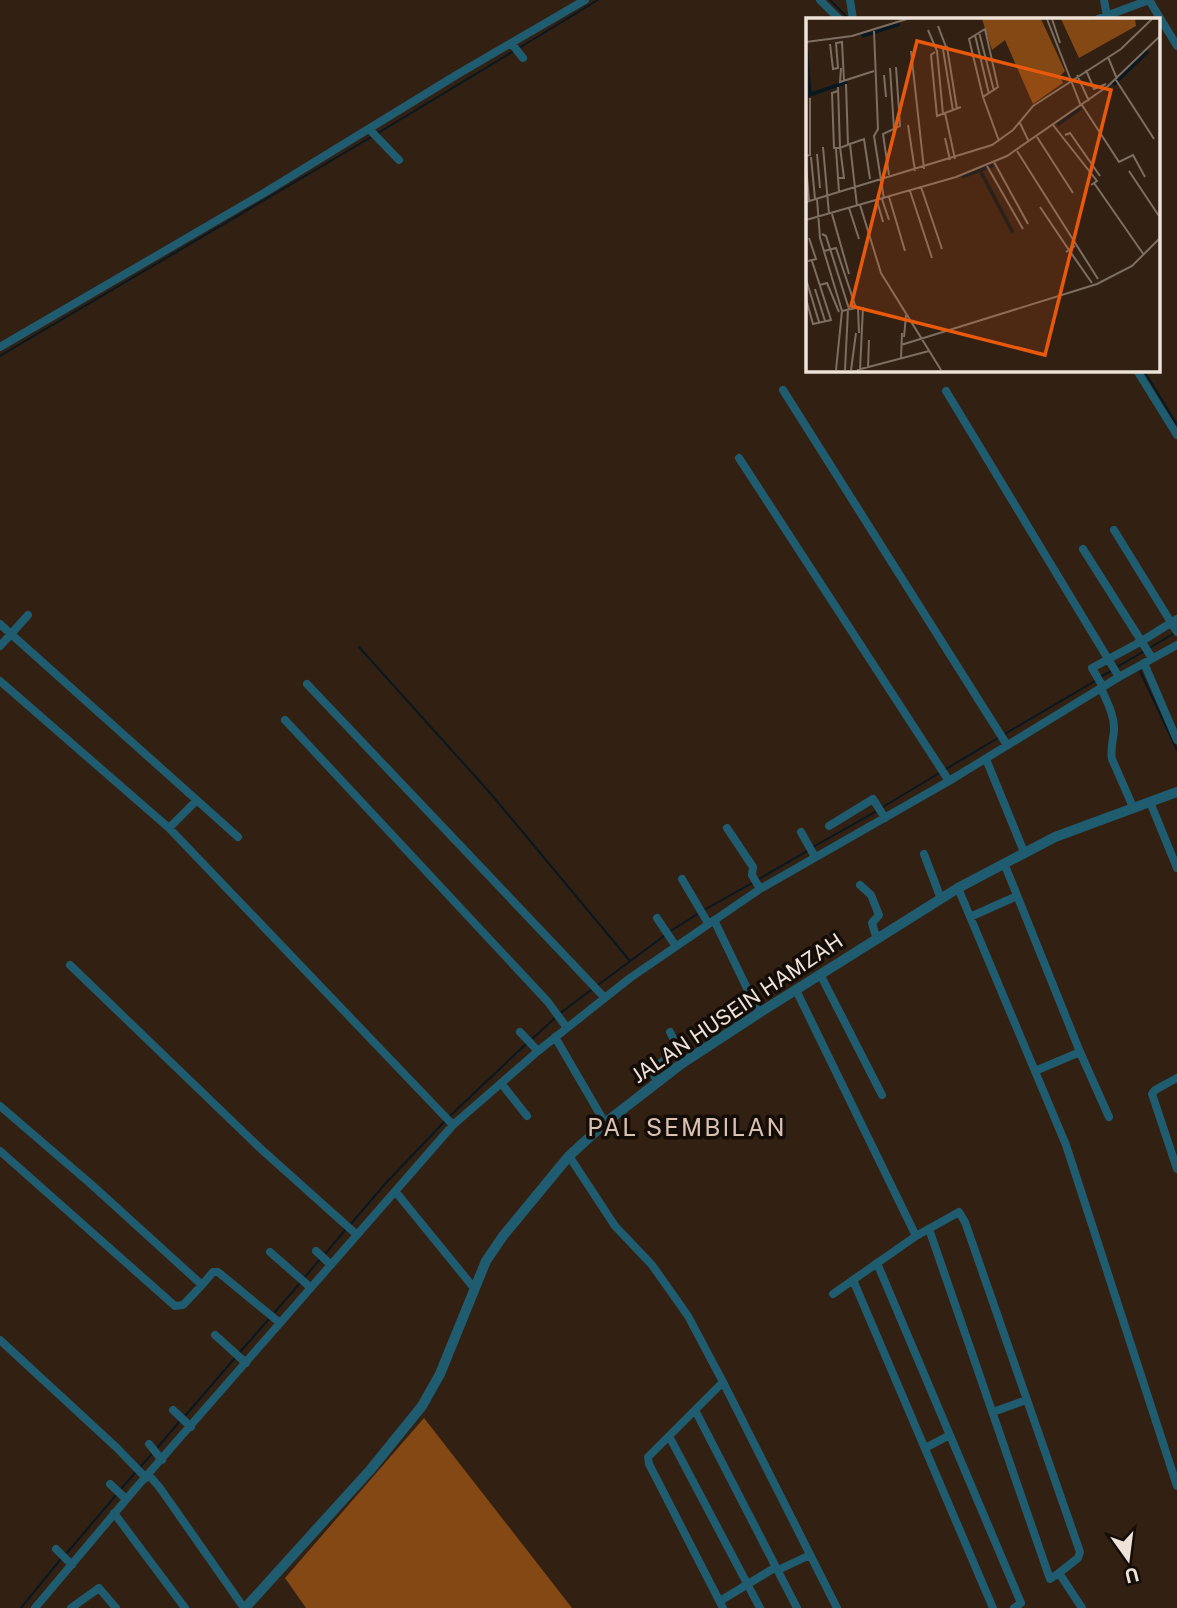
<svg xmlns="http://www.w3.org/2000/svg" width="1177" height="1608" viewBox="0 0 1177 1608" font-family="'Public Sans',sans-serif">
	<rect width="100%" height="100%" fill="#322013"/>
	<path fill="#844814" d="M424,1418L572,1608H306L285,1578Z"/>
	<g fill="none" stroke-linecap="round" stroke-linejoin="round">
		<path stroke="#091820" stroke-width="2" d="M830,0L849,19
			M519,48L598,0
			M378,133L514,51
			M0,356L373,136
			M1143,369L1177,425
			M359,647L491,794L630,961
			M1151,647L1173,634
			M1117,667L1143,652
			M1139,669L1177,750
			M1102,676L1113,670
			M1003,735L1095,681
			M946,769L998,738
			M883,807L941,772
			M813,847L875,812
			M759,879L809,850
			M704,910L754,882
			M669,932L699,913
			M598,985L664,936
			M559,1014L591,990
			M531,1040L555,1018
			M449,1117L526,1044
			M350,1225L385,1184L445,1121
			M325,1254L346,1229
			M304,1278L321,1258
			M275,1312L301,1282
			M240,1352L269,1319
			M185,1416L234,1359
			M158,1447L179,1422
			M139,1468L152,1454
			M121,1489L135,1473
			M66,1554L117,1494
			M21,1608L60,1560"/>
		<path stroke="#1f5c6f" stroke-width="8" d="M820,0L839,19
			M850,0L853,19
			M1104,0L1107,16
			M1149,0L1177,46
			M1098,19L1149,0
			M511,43L523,58
			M369,129L399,160
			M0,347L264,193L458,74L585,0
			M1136,369L1177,435
			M783,390L1007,745
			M946,391L1119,677
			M739,458L949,781
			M1114,530L1177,632
			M1083,549L1152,658
			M0,624L11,634L28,615
			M0,646L11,634L238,837
			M1144,663L1177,740
			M0,681L169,828L453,1125
			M307,684L604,997
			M1103,687L1092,668L1142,641L1177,619
			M1101,688C1107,702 1115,716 1114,731C1113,741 1110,750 1112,759L1133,807
			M285,720L548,1002L567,1028
			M986,759L1024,852
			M1150,802L1177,868
			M829,826L873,799L885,818
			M169,828L197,800
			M727,828L753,867L752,875L760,889
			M801,832L815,857
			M924,854L941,899
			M1004,863L1080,1052L1109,1117
			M682,879L708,923
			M860,885L871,895L879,915L872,923L877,940
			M958,888L1066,1145L1177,1486
			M970,917L1017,896
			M657,918L675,945
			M714,920L759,1013
			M70,965L261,1149L356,1234
			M820,974L882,1095
			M796,990L916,1236
			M520,1032L538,1051
			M555,1037L605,1123
			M1035,1071L1080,1052
			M1177,1078L1155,1090L1152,1094L1177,1169
			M657,1082L652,1069L679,1050L670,1032
			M501,1083L527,1116
			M0,1106L92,1185L202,1285L213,1272H218L280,1323
			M0,1151L175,1306L183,1305L202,1285
			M569,1156L615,1226L652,1265L688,1316L723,1382L648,1457L649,1464L723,1608
			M395,1191L474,1288
			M929,1229L1050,1579L1059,1573L1082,1608
			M316,1251L330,1264
			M270,1252L310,1287
			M877,1263L1021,1603L1014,1608
			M853,1280L993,1608
			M833,1294L916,1236L959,1212L965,1222L1080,1552L1078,1558L1059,1573
			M215,1335L246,1363
			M0,1340L117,1448L146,1478
			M723,1382L837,1608
			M173,1410L191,1427
			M695,1410L797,1608
			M993,1412L1026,1400
			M669,1436L760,1608
			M149,1444L162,1460
			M925,1448L950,1435
			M148,1474L160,1488L244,1608
			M110,1484L126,1499
			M114,1513L185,1608
			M56,1549L72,1565
			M778,1570L810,1555
			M720,1601L776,1567
			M35,1608L135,1489L453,1125L538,1051L630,978L760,889L949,781L1119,677L1177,645
			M71,1608L99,1588L116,1608"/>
		<path stroke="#1f5c6f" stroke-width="10" d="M245,1608L371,1469L422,1406L440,1374L486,1261L503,1236L569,1156L605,1123L681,1064L759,1013L958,888L1055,837L1177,792"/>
	</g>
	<g text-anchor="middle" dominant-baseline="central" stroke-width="7" stroke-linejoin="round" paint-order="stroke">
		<g font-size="21" fill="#eee2d9" stroke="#140c07">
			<text transform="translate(737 1008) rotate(-34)">JALAN HUSEIN HAMZAH</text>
		</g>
		<g font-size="24" letter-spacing="2" fill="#dac2b2" stroke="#140c07">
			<text x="687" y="1127">PAL SEMBILAN</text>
		</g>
	</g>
	<g transform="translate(806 18)">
		<rect width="354" height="354" fill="#322013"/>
		<path d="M176,1H235L259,53L254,58L257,65L227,86L199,22L186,32ZM255,1H329L330,8L273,40Z" fill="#844814"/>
		<path fill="none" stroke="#091820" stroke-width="3.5" d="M56,18L94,6M0,27L4,77M307,67L342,33M0,78L41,64M251,107L275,90M175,154L207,215M156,159L187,147"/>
		<path fill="none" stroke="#7d6e62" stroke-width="2" d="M241,1L275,88M246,1L254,25M132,8L140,29M122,12L131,33L137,96M68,13L72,111L68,118L78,181M173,14L188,73M169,17L183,76M0,24L46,18L101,1M24,26L27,51L32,50L30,25L36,24L38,63M105,33L118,151M129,34L125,37L131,98L155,89M302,39L311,61M35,50L34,64L68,53M84,50L88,111M280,52L288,71L300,66M78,57L80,79M271,57L283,83M310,62L348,121M40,66L42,127M32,69L34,130L44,126L51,188M32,73L26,75L28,130H34M177,79L163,21L179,11L192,69L177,79L193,123M276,87L313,144L327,137L339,159M147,93L137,31L141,29L151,91M139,95L149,141M214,105L223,124M102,107L109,153M247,107L291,163L285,167M259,117L264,115L294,158M231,119L267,175M139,120L144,142M44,126L58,121L64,161M17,129L23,196M30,131L33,174M211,133L292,261M11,136L14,170M0,138L4,137V80M5,139L9,181M188,144L222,206M0,146L3,183M181,148L217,211M323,153L353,198M83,157L77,116L94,108L90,49M32,160H38L34,129M288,165L338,237M115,169L136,231M104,173L126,240M83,179L99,233M11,181L14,220L36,293L30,352M76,181L83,202M71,183L77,204M0,184L186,127L207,112L227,88L315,31L346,1M54,187L75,255L135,352M234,189L263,232L269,228M43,190L53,221M26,196L43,256M0,202L150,159L201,138L302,68L353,19M16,216L20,218L43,291M18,233L30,230L50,290L36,293M260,234L263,232L286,265M2,243L10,241L3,220M0,261L13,304M14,267L21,265L33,294M9,271L19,303M0,281L7,306L25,302L6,243M52,289L53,315M98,319L100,297M95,327L291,266L326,248L353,221M95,341L96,315M62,349L63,322M39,352L42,291M45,352L50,315M51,352L123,333M54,352L57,289"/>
		<path fill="#e8590c" fill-opacity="0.15" stroke="#e8590c" stroke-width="3.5" d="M111,23L305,72L239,337L45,288Z"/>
		<rect width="354" height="354" fill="none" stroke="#eee2d9" stroke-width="3.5"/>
	</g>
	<g transform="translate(1128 1559) rotate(166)" stroke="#140c07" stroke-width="5" paint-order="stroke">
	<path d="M0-5L12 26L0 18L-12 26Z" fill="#eee2d9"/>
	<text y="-10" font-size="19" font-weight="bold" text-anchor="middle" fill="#eee2d9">U</text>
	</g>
</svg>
